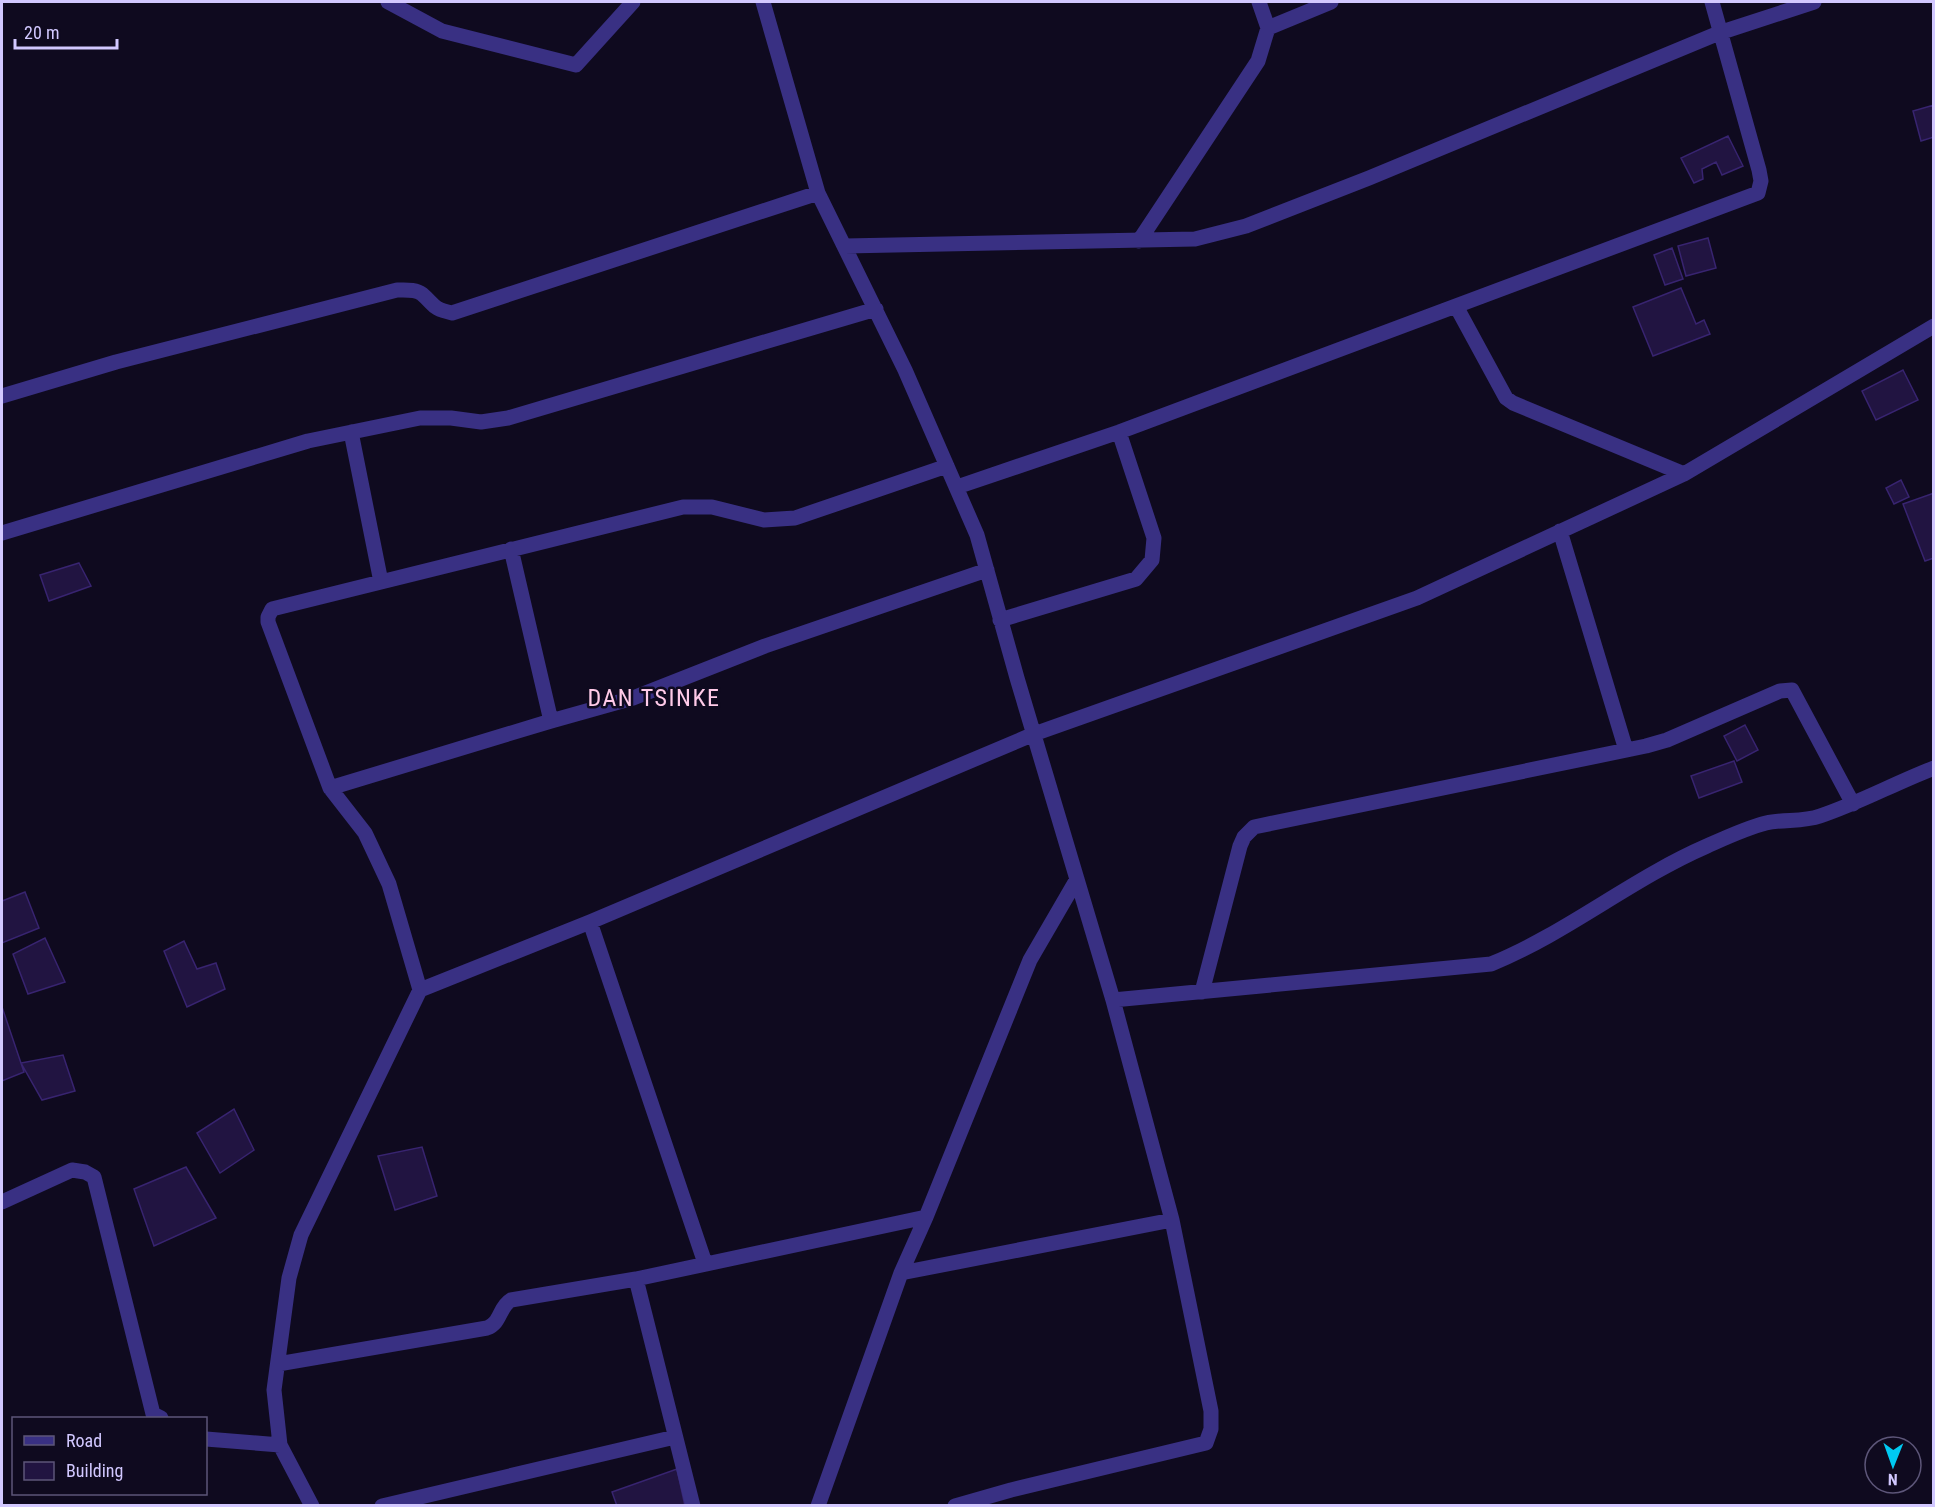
<svg xmlns="http://www.w3.org/2000/svg" width="1935" height="1507" viewBox="0 0 1935 1507" font-family="'Roboto Condensed',sans-serif">
	<rect width="100%" height="100%" fill="#0f0a1f"/>
	<path fill="#211441" stroke="#382470" stroke-width="1.5" d="M1934,105V137L1921,141L1913,111Z
		M1728,136L1743,166L1722,175L1716,162L1702,169L1703,179L1694,183L1681,158Z
		M1708,238L1716,268L1686,276L1678,246Z
		M1672,248L1683,279L1665,285L1654,255Z
		M1681,288L1696,324L1704,320L1710,334L1653,356L1633,307Z
		M1903,370L1918,400L1876,420L1862,391Z
		M1901,480L1909,497L1894,504L1886,488Z
		M1934,493V558L1925,561L1903,504Z
		M79,563L91,586L49,601L40,575Z
		M1745,725L1758,750L1737,761L1724,736Z
		M1734,761L1742,782L1699,798L1691,776Z
		M25,892L39,928L2,943V901Z
		M45,938L65,982L28,994L13,954Z
		M184,941L197,969L216,963L225,989L187,1007L164,951Z
		M2,1007L24,1072L2,1081Z
		M63,1055L75,1091L42,1100L21,1063Z
		M234,1109L254,1150L220,1173L197,1133Z
		M422,1147L437,1196L395,1210L378,1156Z
		M186,1167L216,1218L154,1246L134,1189Z
		M677,1469L685,1506H617L612,1492Z"/>
	<g fill="none" stroke-linecap="round" stroke-linejoin="round">
		<path stroke="#393083" stroke-width="15" d="M388,2L442,31L576,65L633,2
			M763,2L818,193L905,370L977,535L1017,678L1113,1000L1172,1220L1211,1411V1429L1206,1443L1011,1490L955,1506
			M1268,28L1331,2
			M1139,241L1258,61L1268,28L1259,2
			M845,246L1195,239L1246,226L1369,178L1719,33L1814,2
			M1456,306L1506,398L1513,403L1684,474
			M2,396L116,362L397,290C406,290 416,289 422,294C436,306 431,308 452,313L818,193
			M351,432L381,582
			M957,487L1119,432L1758,193L1761,181L1759,170L1712,2
			M1560,531L1626,750
			M2,533L308,441L420,418H451L481,422L508,418L876,309
			M511,549L551,721
			M1000,620L1136,579L1152,560L1154,538L1119,432
			M330,788L551,721L633,698L765,646L987,570
			M590,922L705,1263
			M420,990L590,922L1034,734L1417,598L1684,474L1934,326
			M1202,992L1240,846L1244,837L1254,827L1646,746L1667,740L1780,691L1792,690L1853,804
			M1113,1000L1491,964C1567,933 1631,879 1707,846C1725,838 1746,828 1766,823C1784,819 1803,822 1820,816C1859,803 1895,783 1934,768
			M2,1202L72,1170L85,1172L94,1177L153,1414L161,1418
			M901,1273L1172,1220
			M636,1279L693,1506
			M278,1364L487,1328C501,1323 499,1307 511,1300L636,1279L926,1217
			M206,1439L280,1445
			M312,1506L280,1445L274,1390L289,1278L301,1235L420,990L389,884L365,833L330,788L268,622V617L272,609L683,507H712L764,520L795,518L947,466
			M382,1506L675,1437
			M818,1506L901,1273L926,1217L1030,960L1077,879"/>
	</g>
	<g text-anchor="middle" dominant-baseline="central" stroke-width="5" stroke-linejoin="round" paint-order="stroke">
		<g font-size="24" letter-spacing="1.5" fill="#ffcae8" stroke="#0f0a1f">
			<text x="654" y="698">DAN TSINKE</text>
		</g>
	</g>
	<rect width="1935" height="1507" fill="none" stroke="#d2c8ff" stroke-width="6"/>
	<rect x="12" y="1417" width="195" height="78" fill="#0f0a1f" stroke="#5d5679" stroke-width="1.5"/>
	<rect x="24" y="1436" width="30" height="9" fill="#393083" stroke="#5d5679" stroke-width="1.5"/>
	<text x="66" y="1447" font-size="18" fill="#d2c8ff">Road</text>
	<rect x="24" y="1462" width="30" height="18" fill="#211441" stroke="#5d5679" stroke-width="1.5"/>
	<text x="66" y="1477" font-size="18" fill="#d2c8ff">Building</text>
	<g transform="translate(1893 1465) rotate(181)"><circle r="28" fill="#0f0a1f" stroke="#5d5679" stroke-width="1.5"/>
	<path d="M0-4.5L10 22L0 15L-10 22Z" fill="#00caf3"/>
	<text y="-9" font-size="16" font-weight="bold" text-anchor="middle" fill="#d2c8ff">N</text>
	</g>
	<path d="M15 39v9h102v-9" fill="none" stroke="#d2c8ff" stroke-width="3"/>
	<text x="24" y="39" font-size="18" fill="#d2c8ff" stroke="#0f0a1f" stroke-width="4.5" paint-order="stroke">20 m</text>
</svg>
